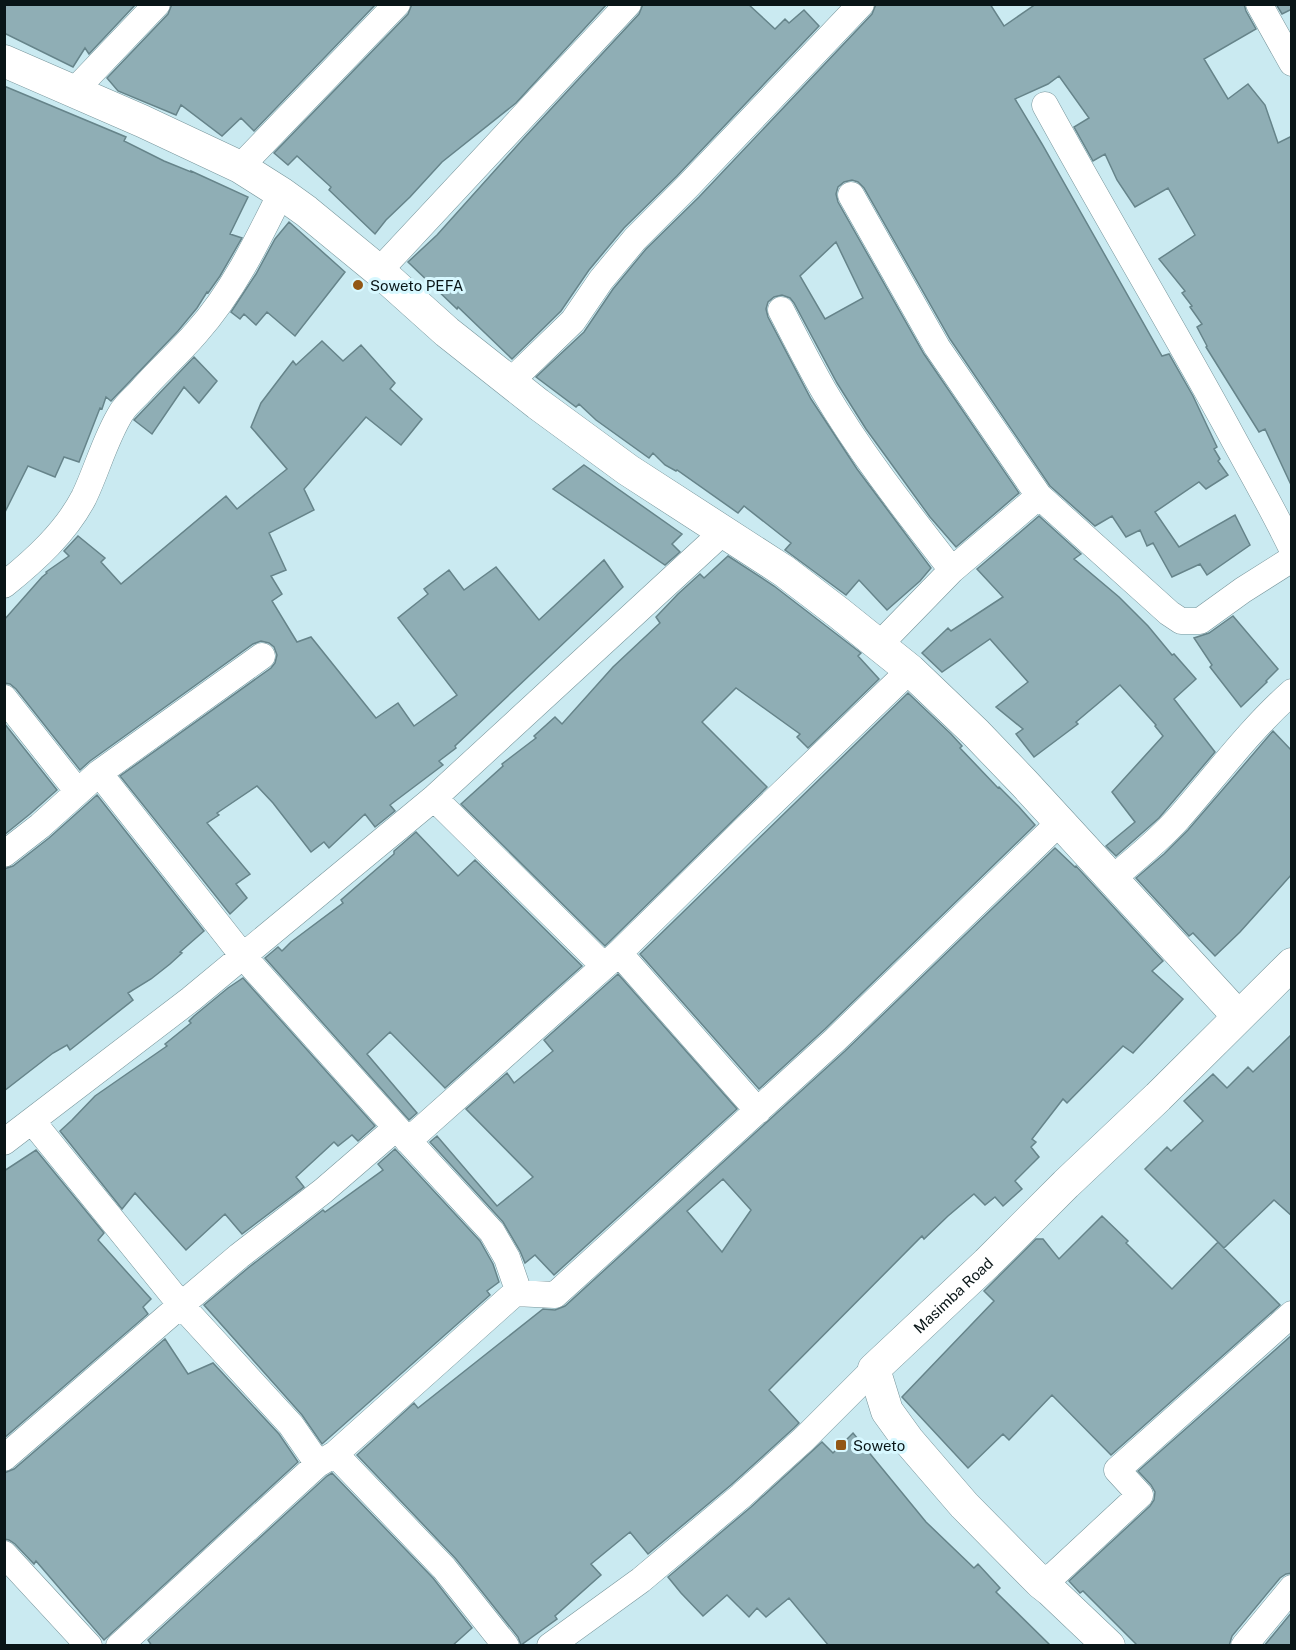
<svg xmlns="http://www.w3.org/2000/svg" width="1296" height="1650" viewBox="0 0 1296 1650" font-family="'Public Sans',sans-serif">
	<rect width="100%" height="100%" fill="#caeaf1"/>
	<path fill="#8faeb5" stroke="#66848a" stroke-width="1.5" fill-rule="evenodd" d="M4,4H136L89,54L85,48L73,67L4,33Z
		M172,4H376L254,131L241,118L222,136L181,105L176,115L118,91L107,78L168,14Z
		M412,4H607L516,103L442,162L410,197L386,220L375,234L329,190L331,187L297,156L288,165L274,153L408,14Z
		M643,4H748L775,29L785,19L789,23L804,10L819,26L677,176L624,228L589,270L561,311L512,359L458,307L457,309L408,262L437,235L524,138L639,14Z
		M876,4H990L1004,26L1036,4H1244L1246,11L1256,29L1204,59L1228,99L1248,84L1265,105L1278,143L1292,136V487L1265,429L1259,432L1206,347L1207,346L1197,327L1202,324L1190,307L1192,306L1182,293L1185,291L1159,259L1195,235L1168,188L1135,207L1117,180L1105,154L1093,161L1074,127L1089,118L1059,76L1048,84L1015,99L1042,144L1162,356L1169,354L1193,396L1217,447L1214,449L1220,459L1218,461L1228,475L1206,489L1199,482L1155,512L1179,547L1235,515L1250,545L1207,575L1200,564L1172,577L1153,543L1147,546L1140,530L1126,537L1112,516L1095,526L1050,486L950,339L864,188L858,182L852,180L844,182L838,187L836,194L838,202L924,354L1019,493L956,547L930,517L866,429L837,383L794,303L790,298L782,295L774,297L768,302L766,309L768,317L811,399L857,469L931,568L920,581L887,610L859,580L846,595L785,550L791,543L744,506L738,513L677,470L676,471L665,465L653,453L649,458L596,420L579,404L576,407L536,377L584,332L613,289L646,249L699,197L872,14ZM836,242L863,298L825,319L800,276Z
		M1276,4H1292V9L1282,14Z
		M4,86L126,137L124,141L164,161L191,172V171L248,197L230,234L242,238L220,276L208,293L207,292L197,308L178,331L111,401L106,397L102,409L100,408L79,462L64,457L55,477L28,466L4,514Z
		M289,222L345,272L295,336L267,312L256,325L244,314L240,319L231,312L256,274L275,239Z
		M322,341L343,361L361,345L395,383L390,389L422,419L401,445L366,417L304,489L314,510L269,533L286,570L271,576L282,594L272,601L297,642L311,637L376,718L398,703L414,726L457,695L398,618L428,594L424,589L449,570L464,590L496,567L539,620L604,560L623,587L455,746L456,748L439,761L443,765L390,805L395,811L375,827L365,814L329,848L324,842L311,852L273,803L257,786L217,813L219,815L207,823L250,874L236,884L247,898L230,914L120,776L271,668L275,663L277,655L274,647L269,643L261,641L253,644L90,761L80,770L16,689L10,684L4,683V620L42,577L47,573L46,572L69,556L64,551L78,536L105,558L101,562L121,584L226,496L237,509L287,469L251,427L261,403L293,361L296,365Z
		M194,357L217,381L199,403L184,387L152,434L134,420Z
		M584,465L682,534L672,544L680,552L665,565L553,489Z
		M1039,516L1081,554L1074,559L1119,597L1148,626L1172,655L1174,654L1196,679L1174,699L1215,752L1159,818L1116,856L1106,846L1135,822L1112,792L1163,736L1155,726L1156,725L1120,685L1076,722L1078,724L1034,757L1016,734L1023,729L996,707L1028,682L990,639L942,672L922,653L948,628L951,631L1003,597L977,569Z
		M728,556L774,586L861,653L858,656L879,679L808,748L797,737L800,734L736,688L702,722L767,787L605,946L461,804L503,766L502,764L536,738L534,736L555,717L562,724L613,667L660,623L656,617L678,594L700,574L704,578Z
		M1233,616L1278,669L1266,681L1267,682L1241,707L1210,667L1212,665L1194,638L1209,633Z
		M908,693L951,734L962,746L960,748L998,788L999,787L1019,807L1035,825L825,1029L759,1089L640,954Z
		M4,723L57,790L30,814L4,835Z
		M1273,731L1292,751V874L1240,932L1215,956L1193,933L1189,936L1136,878L1164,854L1188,830Z
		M97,795L204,931L180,952L182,953L170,964L151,979L128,993L133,1000L70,1050L67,1045L53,1053L4,1091V869L13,866L49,838Z
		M416,832L458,876L475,860L582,966L445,1088L390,1032L367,1054L417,1113L409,1120L265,958L278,947L282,951L291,942L343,903L341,900L394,854V851Z
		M1055,848L1075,867L1076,866L1163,961L1152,971L1183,999L1133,1053L1123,1046L1067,1103L1063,1099L1032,1139L1036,1142L1031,1147L1039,1157L1015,1181L1022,1189L1003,1206L995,1197L985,1205L974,1194L948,1216L924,1239L922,1236L769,1390L799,1423L794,1428L731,1485L648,1554L630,1532L591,1564L601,1575L555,1616L557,1619L521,1645L518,1637L456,1559L357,1455L414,1403L418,1408L543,1309L555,1310L565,1306L845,1051ZM723,1179L751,1210L722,1252L687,1211Z
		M618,974L737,1109L554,1275L535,1255L525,1263L520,1251L503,1222L430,1142L437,1136L497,1206L533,1177L466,1109L507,1073L514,1083L553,1051L544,1040Z
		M243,978L375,1126L358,1141L352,1135L338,1146L334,1142L296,1177L304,1187L242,1234L225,1214L186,1250L135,1193L122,1209L60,1131L72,1120L95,1096L167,1046L165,1044L191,1023L189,1021L194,1016L228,988Z
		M1292,1034V1216L1274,1200L1224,1248L1145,1169L1167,1147L1171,1151L1203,1121L1184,1101L1213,1074L1227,1088L1248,1067L1253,1072Z
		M395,1149L480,1241L493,1264L499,1282L487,1291L490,1295L322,1444L302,1415L204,1305L248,1268L323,1210L325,1212L383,1170L378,1164Z
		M36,1150L104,1233L98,1240L151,1299L143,1307L148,1314L4,1438V1171Z
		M1102,1216L1128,1241L1126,1243L1172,1289L1218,1242L1280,1305L1111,1455L1052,1395L1009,1440L1003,1434L968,1468L902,1397L994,1301L984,1291L1036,1239H1043L1059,1259Z
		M1292,1335V1573L1286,1574L1280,1578L1232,1636L1229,1646H1138L1083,1591L1080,1593L1069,1581L1150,1506L1154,1500L1155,1492L1151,1485L1138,1471Z
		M165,1339L188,1374L213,1363L279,1434L298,1462L104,1640L36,1561L34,1564L15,1544L9,1540L4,1539V1473L14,1469Z
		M853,1433L926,1522L974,1568L978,1564L1000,1588L996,1592L1051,1646H829L789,1598L766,1617L757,1608L749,1617L727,1595L703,1616L681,1593L668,1577L751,1507L822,1442L833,1453Z
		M332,1473L433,1578L472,1628L452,1646H152L148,1640L327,1476Z
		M1292,1612V1646H1264Z"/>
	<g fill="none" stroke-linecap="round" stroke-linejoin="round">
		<defs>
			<path id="minor" d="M1259,4L1292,63
				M75,90L157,4
				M1045,105C1104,213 1168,319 1227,427C1249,468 1272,507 1292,549
				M240,167L397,4
				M851,195L937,347L1039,496L1169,613L1181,621H1200L1243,590L1292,559
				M379,271L628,4
				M781,310C795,337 809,365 824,391C861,454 907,512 952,570L1039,496
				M510,382L573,321L601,280L635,239L688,186L861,4
				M4,585C35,560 66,532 84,497C97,470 105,439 121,413C125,406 133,399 139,393C157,372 178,354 196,333C232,293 257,242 281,193
				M879,645L952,570
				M4,698L78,792
				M99,773L243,956L402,1134L492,1232L507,1258L517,1287L515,1293
				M434,798L604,966
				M4,854L40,826L99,773L262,656
				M1112,879C1134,860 1157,842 1177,820C1215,777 1249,730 1292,692
				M619,953L758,1111
				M32,1121L181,1305L291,1425L318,1464
				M408,1141L619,953L744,830L910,670
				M4,1142L191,999L434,798L723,532
				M335,1454L444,1568L506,1646
				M4,1458L174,1311L239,1256L323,1191L396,1128
				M4,1554L89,1646
				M1041,1583L1055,1574L1140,1495L1117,1470L1292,1314
				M119,1646L318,1464L335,1454L515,1293L555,1295L835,1040L1060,822
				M550,1646L641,1580L741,1496L804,1439L874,1369
				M1244,1646L1292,1588"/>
			<g id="tertiary">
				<path d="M4,61L142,121L240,167L281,193L306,211L379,271L447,332L538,404L628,470L784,571L839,613L910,670L976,733L1024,783L1238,1016"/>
				<path id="s1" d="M1109,1646L1050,1590L1041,1583L964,1505L908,1440L887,1411L874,1369L987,1263L1066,1184L1158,1097L1292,964"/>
			</g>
		</defs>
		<use href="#minor" stroke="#77959b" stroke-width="27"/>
		<use href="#tertiary" stroke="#77959b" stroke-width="33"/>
		<use href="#minor" stroke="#fff" stroke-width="26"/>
		<use href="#tertiary" stroke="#fff" stroke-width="32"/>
	</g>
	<g fill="#925715" stroke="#d7f8ff" stroke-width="2">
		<circle cx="358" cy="285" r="6"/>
		<rect x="835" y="1439" width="12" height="12" rx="3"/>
	</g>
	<g text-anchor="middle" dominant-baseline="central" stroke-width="6" stroke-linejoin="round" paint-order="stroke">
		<g font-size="15" fill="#091517" stroke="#d7f8ff" text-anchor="start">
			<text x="370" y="285">Soweto PEFA</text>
			<text x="853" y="1445">Soweto</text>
		</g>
		<g font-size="15" fill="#091517" stroke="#d7f8ff">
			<text stroke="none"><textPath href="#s1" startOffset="476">Masimba Road</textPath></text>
		</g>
	</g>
	<rect width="1296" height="1650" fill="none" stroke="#091517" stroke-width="12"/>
</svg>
